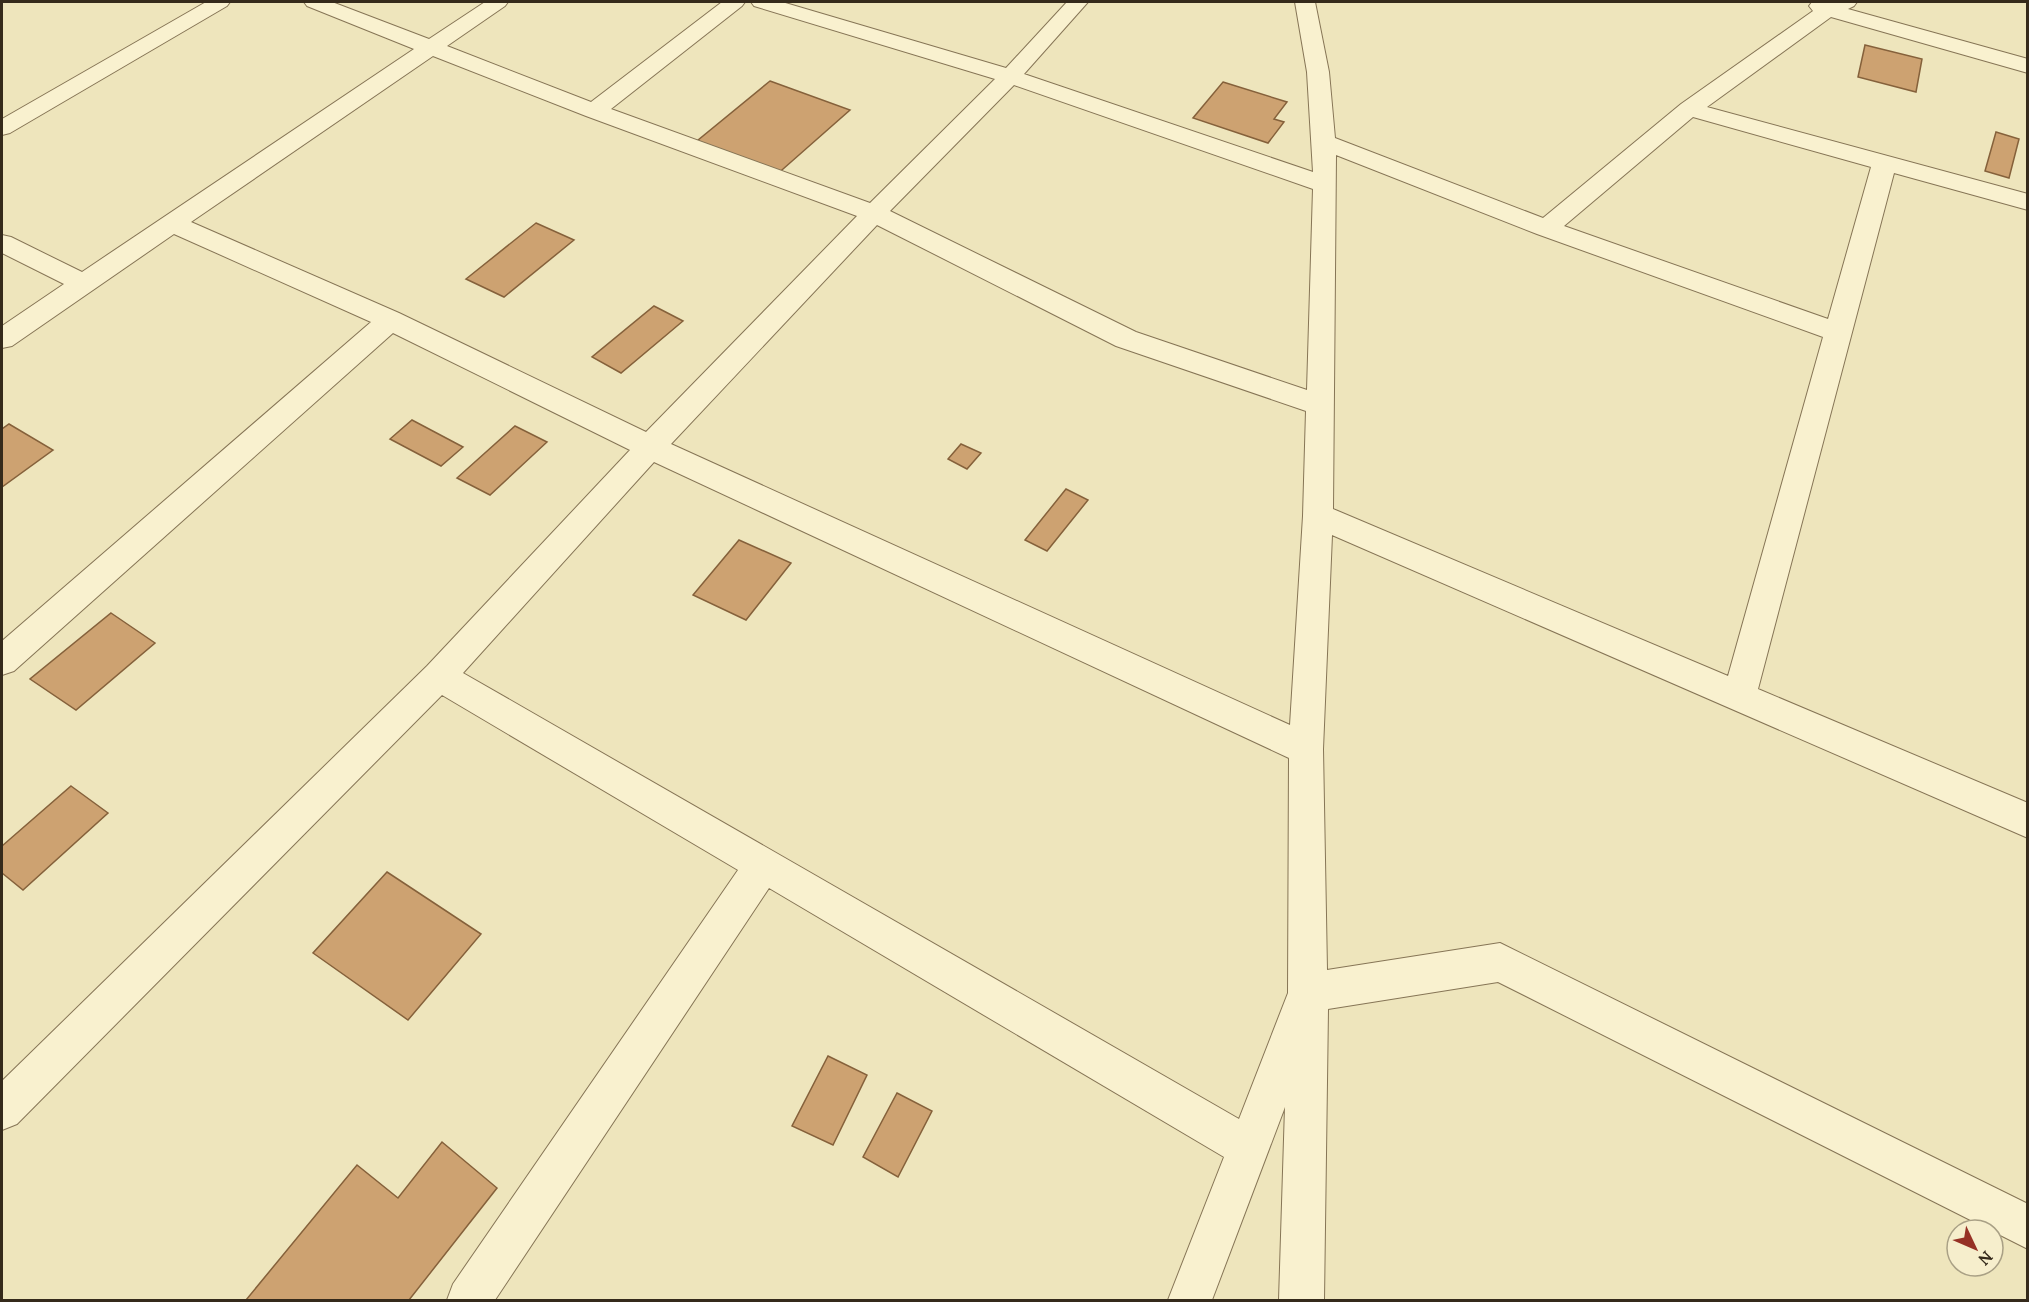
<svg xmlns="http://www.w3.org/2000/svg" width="2029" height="1302" viewBox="0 0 2029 1302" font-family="Lora,serif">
	<rect width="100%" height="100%" fill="#eee5bc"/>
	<path fill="#cda271" stroke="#85613b" stroke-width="1.5" d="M1865,45L1922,59L1916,92L1858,77Z
		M770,81L850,110L774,177L692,145Z
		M1223,82L1287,102L1274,119L1284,122L1268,143L1193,118Z
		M1996,132L2019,139L2009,178L1985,171Z
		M536,223L574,240L504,297L466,279Z
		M654,306L683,321L621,373L592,357Z
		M412,420L463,447L441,466L390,439Z
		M9,424L53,450L2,487V429Z
		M515,426L547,442L490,495L457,478Z
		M961,444L981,453L967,469L948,459Z
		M1066,489L1088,500L1047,551L1025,540Z
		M739,540L791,563L746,620L693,595Z
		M111,613L155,643L76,710L30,679Z
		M71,786L108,813L23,890L2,873V846Z
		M387,872L481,934L408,1020L313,953Z
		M828,1056L867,1075L833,1145L792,1126Z
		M897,1093L932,1111L898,1177L863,1157Z
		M442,1142L497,1188L409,1300H246L357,1165L398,1198Z"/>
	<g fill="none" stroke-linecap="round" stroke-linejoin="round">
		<defs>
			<path id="minor" d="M206,2H230L227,6L10,133L2,135V119Z
				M304,2H332L429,39L485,2H508L505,6L447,46L591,102L722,2H745L742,6L611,109L870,203L995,79L754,6L751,2H782L1006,68L1067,2H1088L1024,74L1313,172L1307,72L1295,2H1315L1329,72L1335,138L1543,218L1681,104L1813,11L1809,6L1812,2H1857L1854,6L1848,9L2028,59V73L1831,17L1707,107L2028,194V210L1894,173L1758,689L2028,803V838L1332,535L1323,749L1327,970L1500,943L2028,1204V1249L1498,982L1328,1009L1324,1300H1279L1285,1107L1212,1300H1168L1224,1157L769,888L495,1300H447L453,1284L738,870L442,695L17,1124L2,1130V1081L427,666L630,450L393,333L14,671L2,675V641L371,322L174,234L12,346L2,348V326L64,284L2,253V235L11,237L82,272L414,49L307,6ZM433,56L586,116L857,216L646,432L399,313L191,222ZM1014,85L1313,189L1307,390L1136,332L890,211ZM1693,117L1871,167L1828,319L1564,226ZM1336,155L1537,234L1823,337L1728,676L1333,509ZM877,225L1116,346L1306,411L1303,516L1290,725L671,444ZM654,462L1289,758L1288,993L1239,1119L463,673Z"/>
		</defs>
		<use href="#minor" stroke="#867556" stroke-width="2"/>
		<use href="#minor" fill="#f9f1cf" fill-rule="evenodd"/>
	</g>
	<rect width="2029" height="1302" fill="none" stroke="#352a1b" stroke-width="6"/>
	<g transform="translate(1975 1248) rotate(134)"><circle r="28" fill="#f6eecc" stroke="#a9a085" stroke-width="1.5"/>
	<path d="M0-4.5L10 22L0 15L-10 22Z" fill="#963125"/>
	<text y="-9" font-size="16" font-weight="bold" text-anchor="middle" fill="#352a1b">N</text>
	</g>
</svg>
